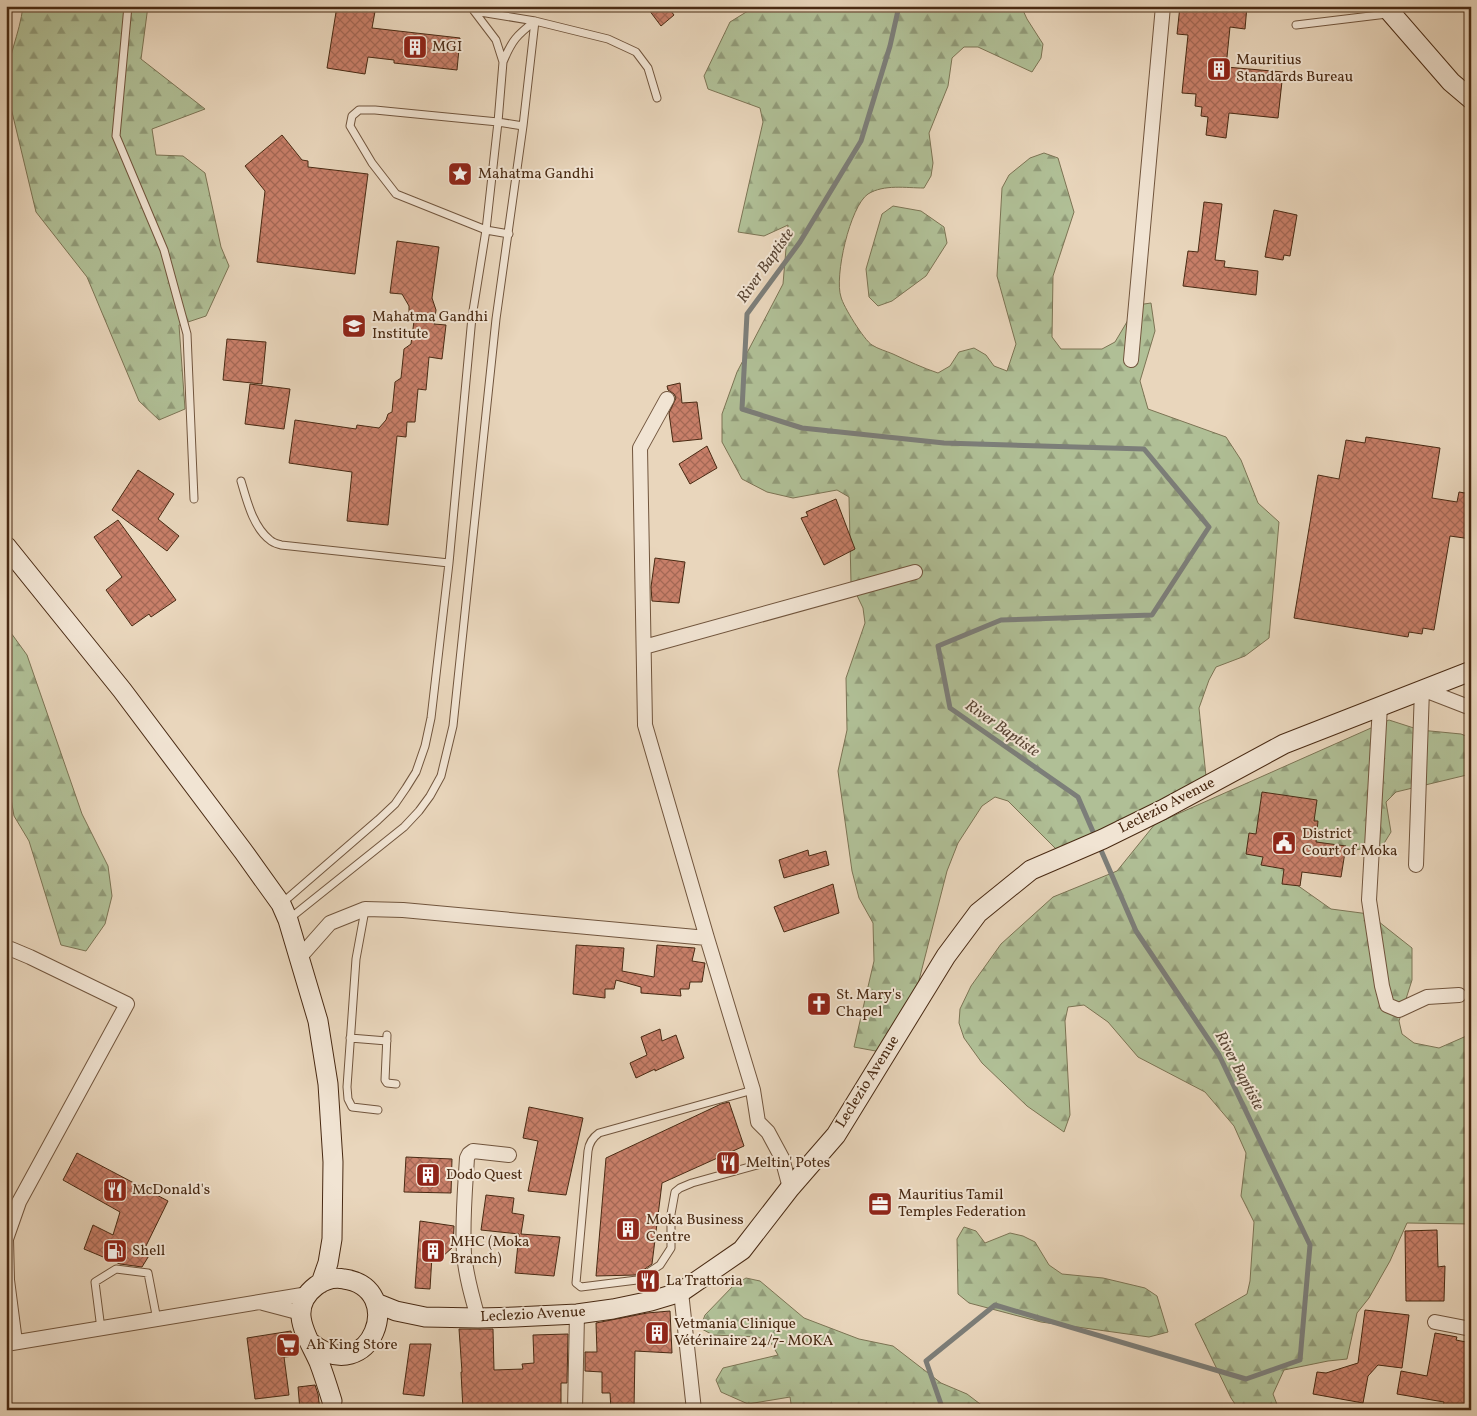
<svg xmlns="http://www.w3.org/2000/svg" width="1477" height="1416" viewBox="0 0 1477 1416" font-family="Vollkorn,serif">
	<defs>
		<pattern id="forest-firs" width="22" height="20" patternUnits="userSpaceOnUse" patternTransform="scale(1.25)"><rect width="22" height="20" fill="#b0bf96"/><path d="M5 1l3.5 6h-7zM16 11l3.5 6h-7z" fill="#919b79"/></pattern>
		<pattern id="building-cross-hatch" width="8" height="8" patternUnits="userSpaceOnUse" patternTransform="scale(1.25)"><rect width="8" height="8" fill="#c87f69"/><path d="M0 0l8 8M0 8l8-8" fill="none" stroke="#a46855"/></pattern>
	</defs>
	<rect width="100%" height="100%" fill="#e9d6bc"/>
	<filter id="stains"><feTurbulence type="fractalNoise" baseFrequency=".004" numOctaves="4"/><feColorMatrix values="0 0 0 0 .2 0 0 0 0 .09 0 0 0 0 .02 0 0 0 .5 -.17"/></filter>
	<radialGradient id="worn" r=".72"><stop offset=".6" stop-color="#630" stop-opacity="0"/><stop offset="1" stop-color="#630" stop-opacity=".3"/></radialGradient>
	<path fill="url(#forest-firs)" stroke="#7c7454" d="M23,6H148L141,59L205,109L152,129L156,155L183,156L205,173L221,247L229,266L206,316L179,325L185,409L159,420L139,401L87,277L36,212L6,87C6,60 20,34 23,6Z
		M756,6H1021L1027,19L1043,44L1041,58L1032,72L978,47H964L952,58L948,86L929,133L933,163L931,176L924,188C906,188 884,184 868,194C850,206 834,277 841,297C843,306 864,340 872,345C878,349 886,351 893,354C908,361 923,368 938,373L950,366L959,352L974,348L986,355L994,366L1007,371L1016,344L997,276L1002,188L1009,175L1030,158L1044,153L1058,158L1074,212L1053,276L1052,337L1061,349H1102L1115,342L1137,305L1151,303L1155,331L1140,381L1148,409L1226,437L1241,460L1258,503L1279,522L1269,638L1245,656L1216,667L1209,680L1199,708L1207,786L1057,850L1008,801L995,797L982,806L958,843L947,871L904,1039L881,1052L854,1047L874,961L873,923L859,898L852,871L838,771L847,730L846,678L865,623L863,608L851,583L849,497L837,490L793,498L767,492L742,479L722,442V414L737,372L783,284L788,225L764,236L738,232L763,122L760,108L708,89L704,76L730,22Z
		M893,206L921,211L944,227L947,243L926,276L892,301L878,306L869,297L866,269L882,214Z
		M6,626L27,655L82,814L108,866L112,896L105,924L86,951L61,945L29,841L14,816L6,769Z
		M1389,720L1420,730L1461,734L1471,738V774L1396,792L1386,802L1391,832L1383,845L1355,850L1312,841L1297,885L1331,909L1369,914L1412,948V980L1399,1021L1402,1034L1414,1043L1439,1048L1471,1034V1224L1407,1223L1390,1261L1369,1298L1357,1313L1347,1359L1328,1361L1284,1370L1273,1394L1278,1407L1275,1410H1239L1231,1398L1195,1324L1247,1294L1250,1281L1254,1222L1241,1196L1246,1153L1234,1126L1205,1092L1138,1057L1108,1022L1084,1005L1068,1007L1065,1021L1070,1115L1064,1132L1027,1106L982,1063L964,1038L959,1023L960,1009L971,986L1001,944L1053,897L1117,871L1155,824Z
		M964,1227L976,1231L985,1243L1010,1233L1023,1236L1035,1242L1049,1265L1062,1274L1103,1278L1145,1288L1157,1296L1168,1332L1149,1337L1041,1322L969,1303L958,1294L957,1239Z
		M746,1278L760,1281L804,1318L859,1339L893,1346L941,1383L967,1394L988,1410H792L790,1397L748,1404L721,1392L716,1380L723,1368L778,1355L771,1343L758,1337L713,1335L700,1328L705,1315L734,1285Z"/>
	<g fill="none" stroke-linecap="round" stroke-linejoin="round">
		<path stroke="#7c7e79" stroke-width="5" d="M899,6L890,46L861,141L800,242L747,314L742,409L802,428L944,443L1144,449L1209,527L1152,615L1001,620L938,646L950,708L1078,797L1136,931L1219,1055L1310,1245L1300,1360L1246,1379L995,1305L926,1361L943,1410"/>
	</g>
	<path fill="url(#building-cross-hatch)" stroke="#492a13" d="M337,6H376L372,28L460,38L457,70L394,63V60L368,57L365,74L327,68Z
		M646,6H667L674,15L661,26Z
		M1180,6L1208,7V6H1247L1245,29L1230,27L1226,67L1283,72L1278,118L1229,113L1226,138L1206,135L1208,117L1201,116L1202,107L1195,106L1196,94L1182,93L1188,35L1177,34Z
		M282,135L302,160L308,161V167L368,174L355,274L257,262L265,191L245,166Z
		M1204,202L1222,204L1215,260L1225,261L1224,267L1258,271L1256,295L1183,286L1188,251L1198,252Z
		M1274,210L1297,215L1290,256L1284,255L1283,260L1265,257Z
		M397,241L439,247L432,298L436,310L434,324L446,325L442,359L429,357L426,390L418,389L415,422H407L406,437L397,436L388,525L347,521L352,472L289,463L295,420L356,429L357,425L379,428L386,420L388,414L392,412L395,382L401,378L404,349L411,344L414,321L409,314V306L402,294L390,293Z
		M227,339L266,342L262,384L223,380Z
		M680,383L682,403L697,402L702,439L673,442L669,413L676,398L674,394L668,390L667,386Z
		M250,384L290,389L284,429L245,424Z
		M1366,437L1440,448L1432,498L1457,502L1459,492L1471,494V539L1450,536L1434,630L1423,628L1422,634L1409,632L1408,637L1294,618L1318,475L1339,479L1346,440L1365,443Z
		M707,446L717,468L690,484L679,464Z
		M138,470L174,494L158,519L179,536L167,551L112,510Z
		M836,499L855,549L824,565L801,518L808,516L806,512Z
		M118,520L176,600L151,617L149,614L132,626L106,590L122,577L94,537Z
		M655,558L685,562L679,603L652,601L651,587Z
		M1262,792L1317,800L1314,821H1318L1316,842L1346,846L1341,877L1302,872L1300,886L1282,884L1284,869L1261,865L1263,857L1246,854L1249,833L1256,834Z
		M808,850L809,856L826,851L829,865L784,878L779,860Z
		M833,884L839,913L784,932L774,907Z
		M576,945L624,948L622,971L654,977L657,945L695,948L692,961L705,963L702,982H690L689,989H680L681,996L641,993V987L616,980L614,989H605V998L573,994Z
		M660,1029L662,1041L676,1035L684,1058L655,1071V1069L636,1078L630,1063L647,1055L641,1037Z
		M729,1102L744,1146L662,1183L652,1264L636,1275L596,1276L606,1158L721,1104Z
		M529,1107L583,1118L566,1195L528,1191L538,1141L523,1138Z
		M77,1153L168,1201L144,1250L150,1254L142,1267L120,1264L84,1249L93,1225L113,1235L120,1212L63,1180Z
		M406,1157L452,1159L451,1193L404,1192Z
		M486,1195L514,1198L512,1213L524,1215L521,1234L560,1237L554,1276L515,1273L519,1234L481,1230Z
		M420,1221L454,1226L453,1247L442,1257L432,1256L430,1289L415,1288Z
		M1437,1230L1438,1267L1445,1266L1444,1301H1406L1405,1231Z
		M1365,1310L1409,1315L1402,1368L1378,1365L1368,1376L1363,1403L1313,1394L1317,1372L1326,1373L1358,1363Z
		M670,1311L672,1353L635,1351L634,1410H611L610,1393H602V1372L585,1371V1352H597L596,1323L647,1313Z
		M459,1329H493L494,1370L523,1369L522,1364L534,1363L533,1335L568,1334L567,1383H561V1410H463L461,1372H462Z
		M291,1331L295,1356L284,1357L289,1395L255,1399L247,1338Z
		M1435,1333L1457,1337L1456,1340L1471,1343V1402L1469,1410H1442L1444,1402L1397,1394L1401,1371L1427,1376Z
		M410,1344H431L424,1396L403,1394Z
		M315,1385L318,1394L320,1410H300L298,1387Z"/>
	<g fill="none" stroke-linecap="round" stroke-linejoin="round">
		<defs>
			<path id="service" d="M128,6L116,136L164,250L187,334L194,499
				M474,11L535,21L608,39L636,52L648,68L657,98
				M1296,25L1387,14
				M503,62C512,40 517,35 535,21
				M509,234L486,230L396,194L372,163L350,126L352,116L359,110H375L498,122L523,126
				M241,481C247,501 253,527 270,540C273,543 278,544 281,545L449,563
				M281,904L378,820L395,804L406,788L416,772L425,746L431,718L449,563L472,317L486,230L498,122L503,62L496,40L474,11L473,6
				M365,910L356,959L347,1087L348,1099L352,1107L378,1110
				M289,919L404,827L419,811L430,796L441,776L453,726L496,319L523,126L535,21
				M387,1035L385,1080L387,1083L396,1084
				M350,1038L387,1041
				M753,1090L599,1133C592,1138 589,1143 588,1151L576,1283L581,1287L637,1280L660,1265L671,1248V1214L675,1192L680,1188L692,1183L782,1158
				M101,1329L95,1282L116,1269L148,1273L157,1320"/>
			<path id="minor" d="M1131,360L1163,6
				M667,399L640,448L645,725L707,938L753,1090L758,1122L768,1132L782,1158L790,1188
				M644,647L915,572
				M1380,706L1369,900L1382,986L1387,1005L1399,1010L1427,997L1459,995
				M1416,865L1422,689L1471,708
				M6,950L11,949L30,957L127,1004L19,1202L6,1239L7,1280L15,1342
				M299,958L330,923L365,909L403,910L707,938
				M681,1292L694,1410
				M263,1303L301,1313
				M478,1318C472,1297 466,1276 464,1254C462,1222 465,1190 467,1158L469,1154L473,1151L509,1155
				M1435,1322L1471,1329
				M6,1344L308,1294
				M575,1410L577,1314"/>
			<path id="secondary" d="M1385,6L1451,82L1471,99
				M6,546L122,690L243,851L281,904L288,920L318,1021L328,1084L333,1162L332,1239L328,1263L321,1283
				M376,1303L396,1311L425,1317L478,1318L515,1317L577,1314L613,1309L651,1301L681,1292L742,1250L790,1188L836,1135L946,956L978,913L1031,870L1103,839L1162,810L1284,744L1471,671
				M311,1343C371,1390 408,1288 344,1279C334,1277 324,1280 316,1286C286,1309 308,1337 319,1362C324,1375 328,1388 332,1401"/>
		</defs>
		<use href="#service" stroke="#71553d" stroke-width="9"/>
		<use href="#minor" stroke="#71553d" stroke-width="16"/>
		<use href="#secondary" stroke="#492a13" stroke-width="21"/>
		<use href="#service" stroke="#f1e4d3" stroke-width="7"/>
		<use href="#minor" stroke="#f1e4d3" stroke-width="14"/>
		<use href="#secondary" stroke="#f1e4d3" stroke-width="19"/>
	</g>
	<defs>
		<symbol id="building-square" viewBox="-11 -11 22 22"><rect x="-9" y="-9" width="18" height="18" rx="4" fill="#8f2418" stroke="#f1e4d3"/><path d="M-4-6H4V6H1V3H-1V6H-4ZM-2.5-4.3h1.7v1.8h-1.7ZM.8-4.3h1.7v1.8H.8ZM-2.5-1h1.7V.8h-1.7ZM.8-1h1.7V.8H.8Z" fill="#fff"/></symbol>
		<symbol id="sight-square" viewBox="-11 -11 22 22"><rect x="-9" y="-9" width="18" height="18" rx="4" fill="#8f2418" stroke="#f1e4d3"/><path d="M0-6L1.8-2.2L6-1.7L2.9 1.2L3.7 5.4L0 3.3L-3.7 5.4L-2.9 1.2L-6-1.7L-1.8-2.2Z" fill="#fff"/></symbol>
		<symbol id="school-square" viewBox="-11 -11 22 22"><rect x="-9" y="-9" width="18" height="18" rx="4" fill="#8f2418" stroke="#f1e4d3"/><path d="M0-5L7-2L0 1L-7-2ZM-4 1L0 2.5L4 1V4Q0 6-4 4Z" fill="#fff"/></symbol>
		<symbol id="civic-square" viewBox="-11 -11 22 22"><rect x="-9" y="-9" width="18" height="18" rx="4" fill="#8f2418" stroke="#f1e4d3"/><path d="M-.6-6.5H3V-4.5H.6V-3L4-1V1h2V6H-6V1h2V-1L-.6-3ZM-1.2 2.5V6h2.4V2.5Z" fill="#fff"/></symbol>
		<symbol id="church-square" viewBox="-11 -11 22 22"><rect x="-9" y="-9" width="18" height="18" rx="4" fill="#8f2418" stroke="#f1e4d3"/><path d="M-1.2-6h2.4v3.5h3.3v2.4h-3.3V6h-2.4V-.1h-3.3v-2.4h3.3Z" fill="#fff"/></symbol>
		<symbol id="restaurant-square" viewBox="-11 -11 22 22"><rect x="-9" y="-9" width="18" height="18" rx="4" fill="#8f2418" stroke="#f1e4d3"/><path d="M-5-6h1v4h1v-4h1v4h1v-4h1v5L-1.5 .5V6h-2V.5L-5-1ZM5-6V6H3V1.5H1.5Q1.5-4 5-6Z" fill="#fff"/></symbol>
		<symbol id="office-square" viewBox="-11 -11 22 22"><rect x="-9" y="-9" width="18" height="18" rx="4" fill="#8f2418" stroke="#f1e4d3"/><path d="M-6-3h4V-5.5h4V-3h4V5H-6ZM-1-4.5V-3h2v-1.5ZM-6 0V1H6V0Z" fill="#fff"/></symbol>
		<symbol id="fuel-square" viewBox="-11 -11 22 22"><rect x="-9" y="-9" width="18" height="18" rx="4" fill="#8f2418" stroke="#f1e4d3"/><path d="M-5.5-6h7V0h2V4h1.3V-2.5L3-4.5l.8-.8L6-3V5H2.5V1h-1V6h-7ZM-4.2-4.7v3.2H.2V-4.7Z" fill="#fff"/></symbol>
		<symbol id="supermarket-square" viewBox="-11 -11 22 22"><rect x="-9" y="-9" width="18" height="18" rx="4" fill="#8f2418" stroke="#f1e4d3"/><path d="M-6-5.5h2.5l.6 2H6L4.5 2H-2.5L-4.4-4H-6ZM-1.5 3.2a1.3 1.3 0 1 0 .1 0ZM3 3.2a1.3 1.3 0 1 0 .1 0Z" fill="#fff"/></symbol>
	</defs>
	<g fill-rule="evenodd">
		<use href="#building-square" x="401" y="33" width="28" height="28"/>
		<use href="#building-square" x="1205" y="55" width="28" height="28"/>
		<use href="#sight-square" x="446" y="160" width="28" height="28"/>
		<use href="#school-square" x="340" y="312" width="28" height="28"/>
		<use href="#civic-square" x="1270" y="829" width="28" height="28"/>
		<use href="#church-square" x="805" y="990" width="28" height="28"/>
		<use href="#restaurant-square" x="714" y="1149" width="28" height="28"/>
		<use href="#building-square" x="414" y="1161" width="28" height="28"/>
		<use href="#restaurant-square" x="101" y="1176" width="28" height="28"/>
		<use href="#office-square" x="866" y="1190" width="28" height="28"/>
		<use href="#building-square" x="614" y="1215" width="28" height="28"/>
		<use href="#fuel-square" x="101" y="1237" width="28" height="28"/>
		<use href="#building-square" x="419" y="1237" width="28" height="28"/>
		<use href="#restaurant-square" x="634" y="1267" width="28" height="28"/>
		<use href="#building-square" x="643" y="1319" width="28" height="28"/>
		<use href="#supermarket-square" x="274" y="1331" width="28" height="28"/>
	</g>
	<g text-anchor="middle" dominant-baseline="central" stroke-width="4" stroke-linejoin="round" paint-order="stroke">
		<g font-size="15" fill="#492a13" stroke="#f1e4d3" text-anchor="start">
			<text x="432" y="47">MGI</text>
			<text x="1236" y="60">Mauritius<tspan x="1236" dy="17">Standards Bureau</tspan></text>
			<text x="478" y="174">Mahatma Gandhi</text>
			<text x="372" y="317">Mahatma Gandhi<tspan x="372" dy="17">Institute</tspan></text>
			<text x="1302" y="834">District<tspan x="1302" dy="17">Court of Moka</tspan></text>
			<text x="836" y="995">St. Mary's<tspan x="836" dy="17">Chapel</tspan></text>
			<text x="746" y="1163">Meltin' Potes</text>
			<text x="446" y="1175">Dodo Quest</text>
			<text x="132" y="1190">McDonald's</text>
			<text x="898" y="1195">Mauritius Tamil<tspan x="898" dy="17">Temples Federation</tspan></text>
			<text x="646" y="1220">Moka Business<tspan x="646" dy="17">Centre</tspan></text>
			<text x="450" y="1242">MHC (Moka<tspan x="450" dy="17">Branch)</tspan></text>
			<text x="132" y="1251">Shell</text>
			<text x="666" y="1281">La Trattoria</text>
			<text x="674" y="1324">Vetmania Clinique<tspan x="674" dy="17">Vétérinaire 24/7- MOKA</tspan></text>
			<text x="306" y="1345">Ah King Store</text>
		</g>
		<g font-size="15" fill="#492a13" stroke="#f1e4d3">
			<text transform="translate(1167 806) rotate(-27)">Leclezio Avenue</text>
			<text transform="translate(868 1082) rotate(-58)">Leclezio Avenue</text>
			<text transform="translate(533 1315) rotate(-3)">Leclezio Avenue</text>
		</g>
		<g font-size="16" font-style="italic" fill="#5a4635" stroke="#f1e4d3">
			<text transform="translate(766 266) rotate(-55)">River Baptiste</text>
			<text transform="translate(1002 729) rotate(35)">River Baptiste</text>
			<text transform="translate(1239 1071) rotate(62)">River Baptiste</text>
		</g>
	</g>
	<rect width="1477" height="1416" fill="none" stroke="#e9d6bc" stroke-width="25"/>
	<rect x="8" y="8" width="1462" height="1401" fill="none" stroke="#492a13" stroke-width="2.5"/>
	<rect x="12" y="12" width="1452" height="1391" fill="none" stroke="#492a13"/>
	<rect width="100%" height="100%" filter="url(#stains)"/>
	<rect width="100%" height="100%" fill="url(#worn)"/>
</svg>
